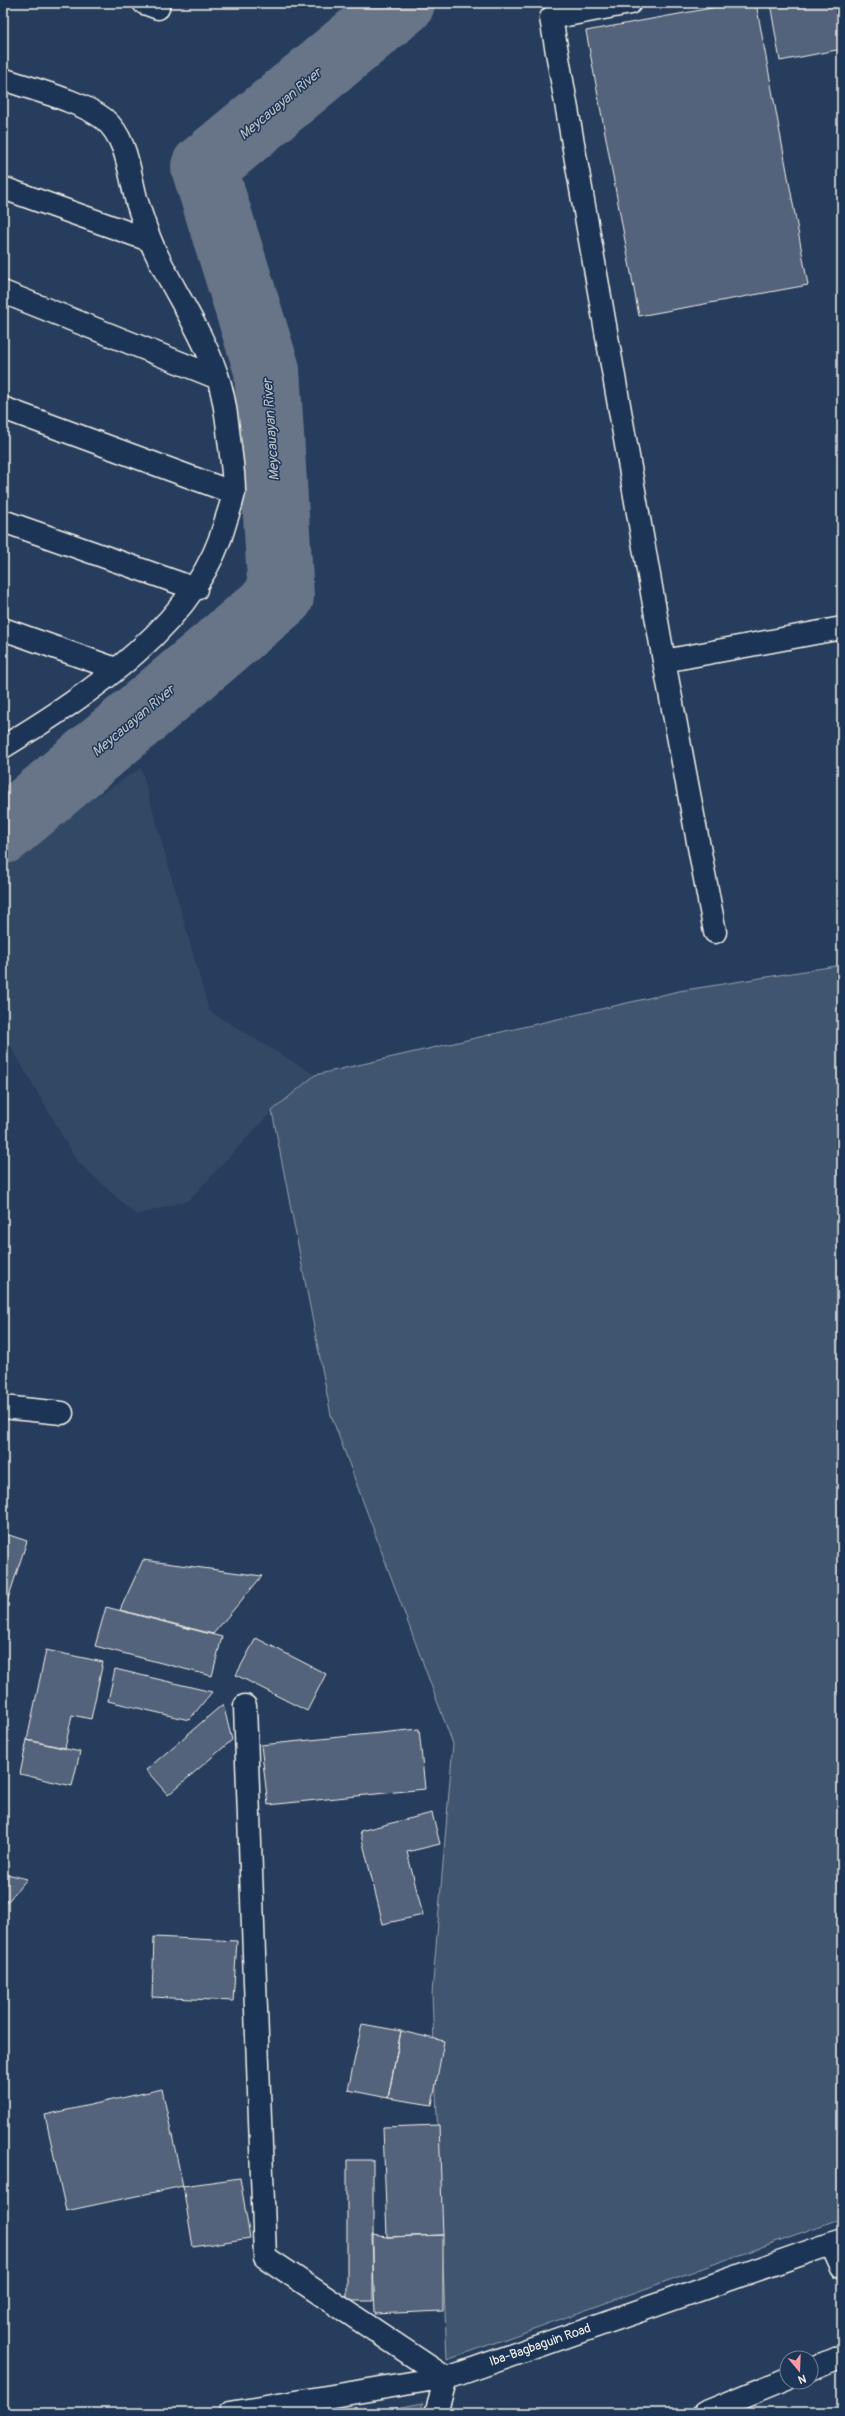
<svg xmlns="http://www.w3.org/2000/svg" width="845" height="2416" viewBox="0 0 845 2416" font-family="Pangolin,sans-serif">
	<rect width="100%" height="100%" fill="#263d5d"/>
	<filter id="ink" filterUnits="userSpaceOnUse"><feTurbulence type="fractalNoise" baseFrequency=".025" numOctaves="2"/><feDisplacementMap in="SourceGraphic" scale="8" xChannelSelector="R" yChannelSelector="G"/><feConvolveMatrix kernelMatrix="1 2 1 2 8 2 1 2 1" color-interpolation-filters="sRGB"/></filter>
	<g filter="url(#ink)">
		<path fill="#334966" d="M141,768L209,1011L315,1075L272,1111L189,1200L136,1215L77,1161L9,1043L3,1047V857Z"/>
		<path fill="#40546f" stroke="#9aa2ac" d="M842,965V2218L447,2360L432,1994L453,1744L331,1415L272,1111L315,1075L679,991Z
			M423,2403L420,2413H368Z"/>
		<g fill="none" stroke-linecap="round" stroke-linejoin="round">
			<path stroke="#677588" stroke-width="66" d="M3,831L281,596L267,370L204,167L402,3"/>
		</g>
		<path fill="#52647b" stroke="#f4f1e8" d="M739,3H756L808,285L639,316L586,31Z
			M770,3H842V49L780,61Z
			M3,1533L27,1541L3,1614Z
			M143,1560L262,1576L213,1634L120,1610Z
			M106,1607L222,1637L212,1676L95,1646Z
			M256,1638L326,1674L307,1711L236,1675Z
			M46,1650L103,1662L91,1719L72,1715L65,1748L27,1740Z
			M115,1669L212,1692L189,1720L108,1701Z
			M223,1704L232,1740L168,1795L146,1770Z
			M419,1729L425,1789L268,1805L261,1745Z
			M27,1740L80,1752L72,1786L20,1774Z
			M432,1813L440,1844L407,1852L423,1915L383,1924L360,1831Z
			M3,1873L27,1879L3,1907Z
			M154,1937L237,1941L233,2001L152,1997Z
			M362,2024L401,2031L388,2098L348,2090Z
			M401,2031L444,2041L432,2105L388,2098Z
			M162,2089L183,2186L66,2211L45,2115Z
			M439,2125L443,2235L387,2237L383,2127Z
			M347,2160H373V2301H347Z
			M240,2178L250,2238L193,2247L183,2186Z
			M372,2235L387,2237L443,2235V2311L375,2314Z"/>
		<g fill="none" stroke-linecap="round" stroke-linejoin="round">
			<defs>
				<path id="minor" d="M144,3L158,8
					M630,3L551,18L664,661L715,932
					M3,79C31,89 81,101 104,119C128,139 129,174 137,202C143,220 148,238 157,255C176,295 202,332 217,375C224,395 227,418 229,439C231,456 234,474 234,491C233,500 229,511 226,520C200,622 88,695 3,747
					M3,188L149,240
					M3,292L218,378
					M3,408L234,493
					M3,521L196,589
					M3,629L116,669
					M664,661L842,628
					M3,1407L62,1413
					M245,1706L265,2257L446,2378
					M831,2244L842,2268
					M811,2369L842,2356
					M230,2413L453,2376L842,2240
					M436,2413L446,2378
					M704,2413L787,2379"/>
			</defs>
			<use href="#minor" stroke="#f4f1e8" stroke-width="25"/>
			<use href="#minor" stroke="#1d3557" stroke-width="22"/>
		</g>
	</g>
	<g text-anchor="middle" dominant-baseline="central" stroke-width="3" stroke-linejoin="round" paint-order="stroke">
		<g font-size="13" fill="#f4f1e8" stroke="#1d3557">
			<text transform="translate(540 2345) rotate(-19)">Iba-Bagbaguin Road</text>
		</g>
		<g font-size="14" font-style="italic" fill="#bcbfc2" stroke="#1d3557">
			<text transform="translate(280 104) rotate(-40)">Meycauayan River</text>
			<text transform="translate(271 430) rotate(-94)">Meycauayan River</text>
			<text transform="translate(133 721) rotate(-40)">Meycauayan River</text>
		</g>
	</g>
	<rect width="845" height="2416" fill="none" stroke="#1d3557" stroke-width="16"/>
	<rect x="8" y="8" width="829" height="2400" fill="none" stroke="#f4f1e8" stroke-width="1.5" filter="url(#ink)"/>
	<g transform="translate(799 2370) rotate(161)"><circle r="19" fill="#1d3557" stroke="#738091"/>
	<path d="M0-3L7 15L0 10L-7 15Z" fill="#ff9aa2"/>
	<text y="-6" font-size="11" font-weight="bold" text-anchor="middle" fill="#f4f1e8">N</text>
	</g>
</svg>
